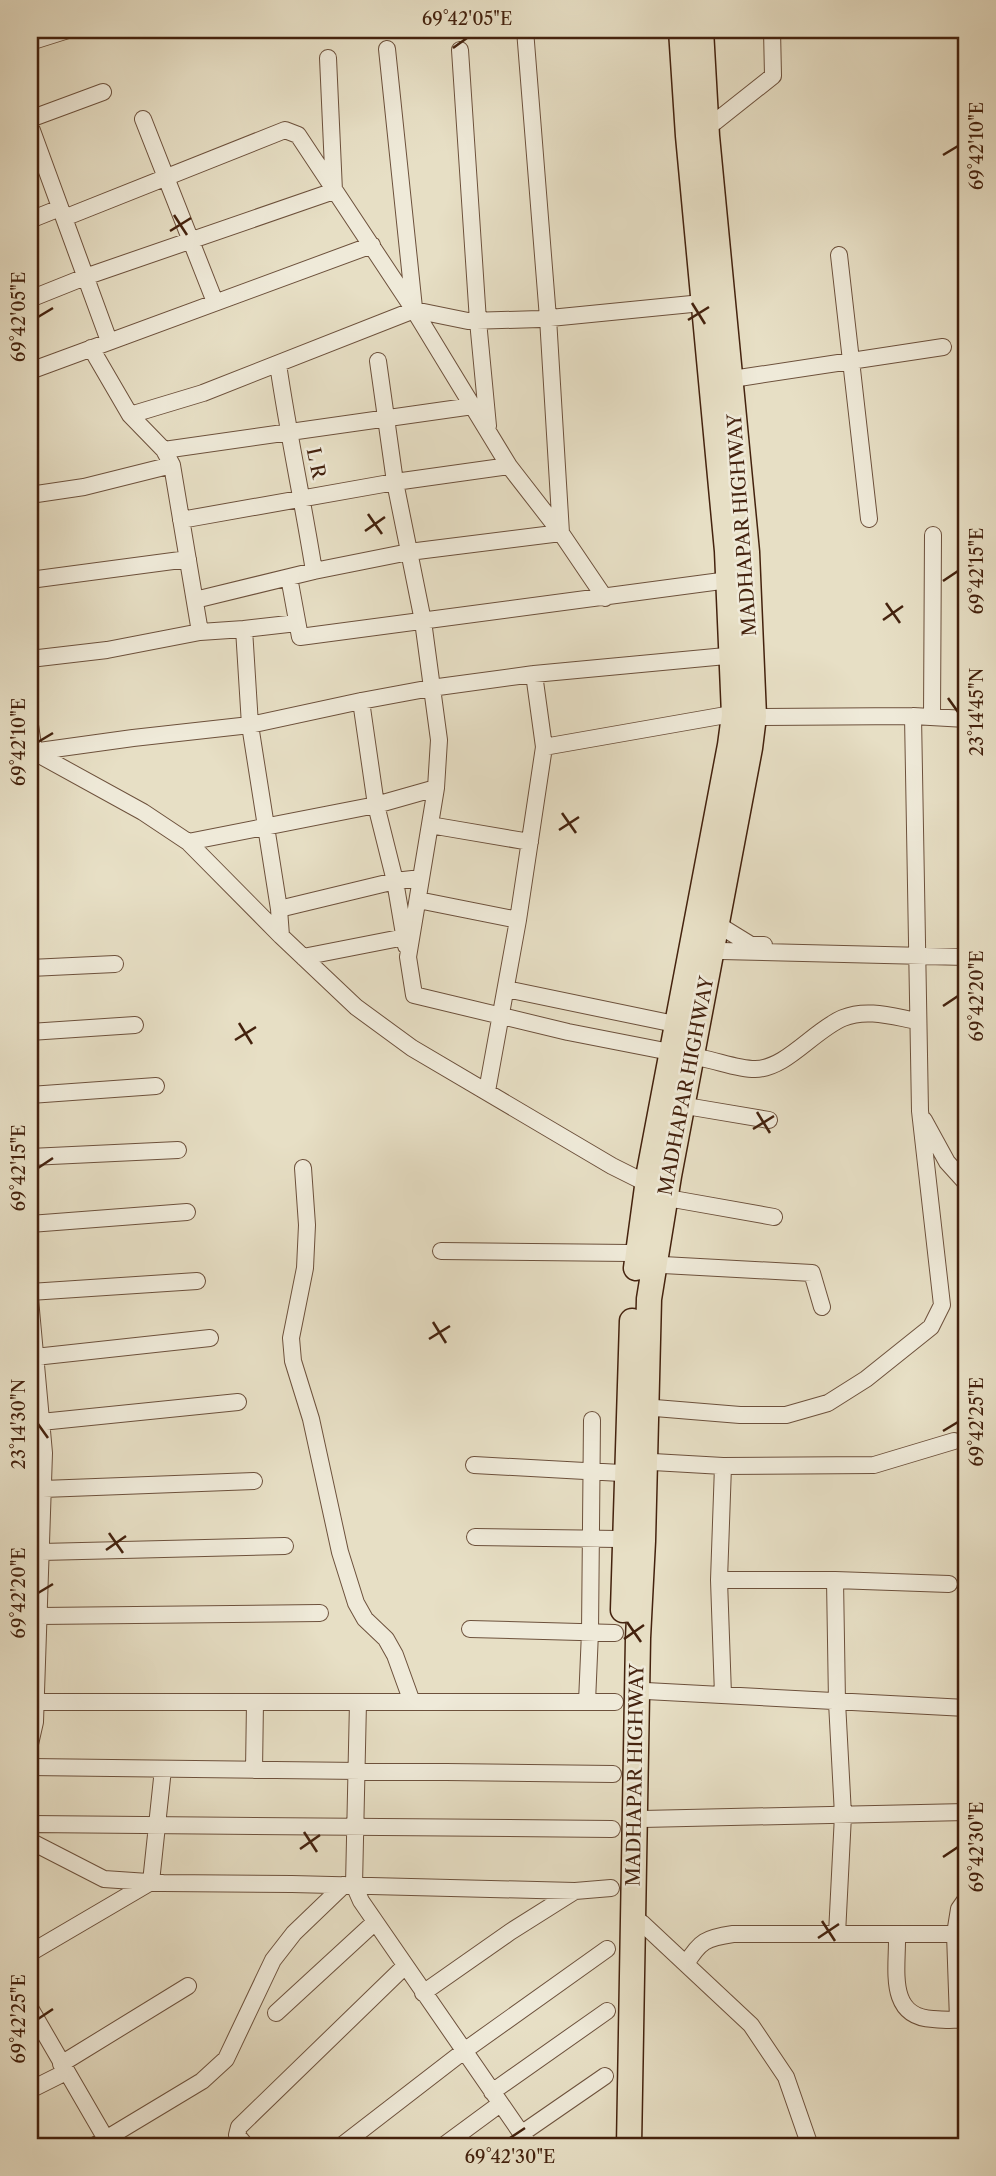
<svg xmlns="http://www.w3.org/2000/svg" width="996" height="2176" viewBox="0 0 996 2176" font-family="'Libre Caslon Text',serif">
	<rect width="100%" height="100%" fill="#e7dfc5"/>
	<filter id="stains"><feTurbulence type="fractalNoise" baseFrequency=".00286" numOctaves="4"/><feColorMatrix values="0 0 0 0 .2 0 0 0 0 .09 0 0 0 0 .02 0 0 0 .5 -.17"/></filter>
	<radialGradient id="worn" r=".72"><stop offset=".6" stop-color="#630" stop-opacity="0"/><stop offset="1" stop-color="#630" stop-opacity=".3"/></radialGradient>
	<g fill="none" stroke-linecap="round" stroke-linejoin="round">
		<defs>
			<path id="minor" d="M30,42L68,30
				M387,49L414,308
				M460,50L478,321L488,426
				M30,119L103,92
				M143,119L215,302
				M715,122L773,76L772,30
				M30,125L109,341
				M64,218L285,130L298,135L414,310L509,466L561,533L605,598
				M30,220L60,208
				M839,255L869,519
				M30,299L85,277L334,191L328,58
				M91,348L130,415L164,450L172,465L200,632L244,629L250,725L279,909L281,936
				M378,361L395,482L423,621L439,740L436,788L408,957L414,995L568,1032L665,1051
				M278,364C288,433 303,502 314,571
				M30,371L372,245
				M739,378L943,347
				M130,415L203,393L414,310L468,321L540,319L712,302
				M164,450L473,406
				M30,495L84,487L172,465
				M181,520L395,482L509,466
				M289,577L300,637L721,581
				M30,580L188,559
				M195,600L314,571L409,552L561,533L548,318L525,30
				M244,629L297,623
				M30,659L107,650L200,632
				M361,701L376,805L395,881L406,946
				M762,717L913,716L966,719
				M932,717L933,535
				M30,725L34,752L143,812L188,842L281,936L356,1007L412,1048L612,1166L640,1180
				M544,747L726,715
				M32,752L133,738L250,725L361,701L431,688L534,674L726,656
				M430,825L530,842
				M188,842L376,805L436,788
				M418,900L518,920
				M279,909L395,881L421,878
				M725,929L751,945H764
				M721,951L966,957
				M303,957L405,937
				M30,968L115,964
				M506,989L670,1023
				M30,1032L135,1025
				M701,1058C718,1061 738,1069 755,1069C786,1069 814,1030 843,1018C867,1008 894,1017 918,1021
				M487,1091L518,920L544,747L534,674
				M30,1095L156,1086
				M692,1107L769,1120
				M924,1120L947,1162L966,1183
				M30,1157L178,1150
				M303,1168L307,1225L305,1268L291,1338L293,1361L311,1419L340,1552L356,1603L365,1619L386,1639L395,1655L412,1702
				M673,1199L774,1217
				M30,1224L187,1212
				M441,1251L630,1253
				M663,1265L812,1273L822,1307
				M30,1292L197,1281
				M30,1299L44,1453L35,1722L30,1744
				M35,1357L210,1338
				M655,1408L740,1415H786L828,1403L866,1379L931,1327L942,1305L920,1111L913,716
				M41,1422L238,1402
				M653,1462L723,1466L874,1465L954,1441
				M474,1465L621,1473
				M43,1489L254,1481
				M475,1537L618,1539
				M41,1552L285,1546
				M719,1580H835L949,1584
				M835,1580L837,1702L843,1815L837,1934
				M39,1616L320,1613
				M470,1629L615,1633
				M646,1691L966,1708
				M723,1695L719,1580L723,1466
				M30,1702H615
				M358,1702L354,1885L361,1901L530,2146
				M587,1702L590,1632L592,1420
				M30,1767L613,1774
				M254,1770L255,1702
				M642,1819L966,1812
				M30,1824L612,1829
				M30,1841L104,1879L163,1883L292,1884L575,1891L611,1888
				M642,1923L751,2025L786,2077L810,2146
				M897,1934C898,1967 886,2017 933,2019C944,2020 955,2021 966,2018
				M955,1934L958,2020
				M30,1953L151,1882L163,1769
				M686,1964C700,1941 706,1938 733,1934H955L959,1909L966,1899
				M423,1993L510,1932L575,1891
				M30,2008L110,2146
				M276,2013L375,1922
				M61,2064L188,1986
				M30,2090L66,2072
				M492,2092L607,2011
				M521,2134L605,2076
				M94,2146L202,2081L226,2059L273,1960L294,1933L344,1885
				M246,2146L237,2135L239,2127L405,1966
				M341,2146L464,2051L607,1949
				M443,2146L500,2104"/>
			<path id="highway" d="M636,1268L649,1172L730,745L734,715L727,551L688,136L681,30
				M623,1610L632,1321
				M629,2146L638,1638L643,1541L649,1299L669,1176L750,748L754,716L747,552L707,136L701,30"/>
		</defs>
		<use href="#minor" stroke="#6d513c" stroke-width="18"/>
		<use href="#highway" stroke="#44220e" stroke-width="27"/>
		<use href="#minor" stroke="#efead9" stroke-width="16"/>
		<use href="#highway" stroke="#e7dfc5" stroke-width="24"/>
	</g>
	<path fill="none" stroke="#44220e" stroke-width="2.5" d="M453,48L467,38M943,155L958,146M174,215L187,235M170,231L191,218M692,303L705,324M38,317L53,308M688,320L709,307M368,514L382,534M365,531L385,517M943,581L958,571M886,603L900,623M883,620L903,606M948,698L958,712M38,742L53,733M562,813L576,833M559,830L579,817M943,1006L958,996M239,1023L252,1044M235,1040L256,1027M757,1112L770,1133M753,1129L774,1116M38,1168L53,1158M433,1322L446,1343M429,1339L450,1326M38,1424L48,1438M943,1431L958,1422M109,1533L123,1553M106,1550L126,1536M38,1593L53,1584M627,1622L641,1642M624,1639L644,1625M304,1832L317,1852M300,1849L320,1835M943,1857L958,1847M822,1921L835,1941M818,1938L839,1924M38,2019L53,2009M510,2138L525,2128"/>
	<g text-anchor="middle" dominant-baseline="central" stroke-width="5" stroke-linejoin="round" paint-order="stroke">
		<g font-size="19" fill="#44220e" stroke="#efead9">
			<text transform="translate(316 463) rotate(78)">L R</text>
			<text transform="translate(742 525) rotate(-94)">MADHAPAR HIGHWAY</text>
			<text transform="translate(686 1086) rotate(-79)">MADHAPAR HIGHWAY</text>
			<text transform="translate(635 1775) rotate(-89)">MADHAPAR HIGHWAY</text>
		</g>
	</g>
	<rect width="996" height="2176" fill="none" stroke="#e7dfc5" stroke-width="77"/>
	<rect x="38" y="38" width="920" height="2100" fill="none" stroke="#44220e" stroke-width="2.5"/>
	<g font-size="18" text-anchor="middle" fill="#44220e">
		<text x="467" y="25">69°42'05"E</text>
		<text transform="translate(977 146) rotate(-90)" y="6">69°42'10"E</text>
		<text transform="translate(19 317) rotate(-90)" y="6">69°42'05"E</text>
		<text transform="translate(977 571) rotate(-90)" y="6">69°42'15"E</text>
		<text transform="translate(977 712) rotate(-90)" y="6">23°14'45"N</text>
		<text transform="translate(19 742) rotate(-90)" y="6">69°42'10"E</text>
		<text transform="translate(977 996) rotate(-90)" y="6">69°42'20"E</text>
		<text transform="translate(19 1168) rotate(-90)" y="6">69°42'15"E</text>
		<text transform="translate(977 1422) rotate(-90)" y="6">69°42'25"E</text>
		<text transform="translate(19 1424) rotate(-90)" y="6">23°14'30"N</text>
		<text transform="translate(19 1593) rotate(-90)" y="6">69°42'20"E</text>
		<text transform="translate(977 1847) rotate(-90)" y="6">69°42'30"E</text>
		<text transform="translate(19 2019) rotate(-90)" y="6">69°42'25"E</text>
		<text x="510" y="2163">69°42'30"E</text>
	</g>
	<rect width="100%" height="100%" filter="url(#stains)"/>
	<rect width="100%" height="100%" fill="url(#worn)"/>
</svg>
